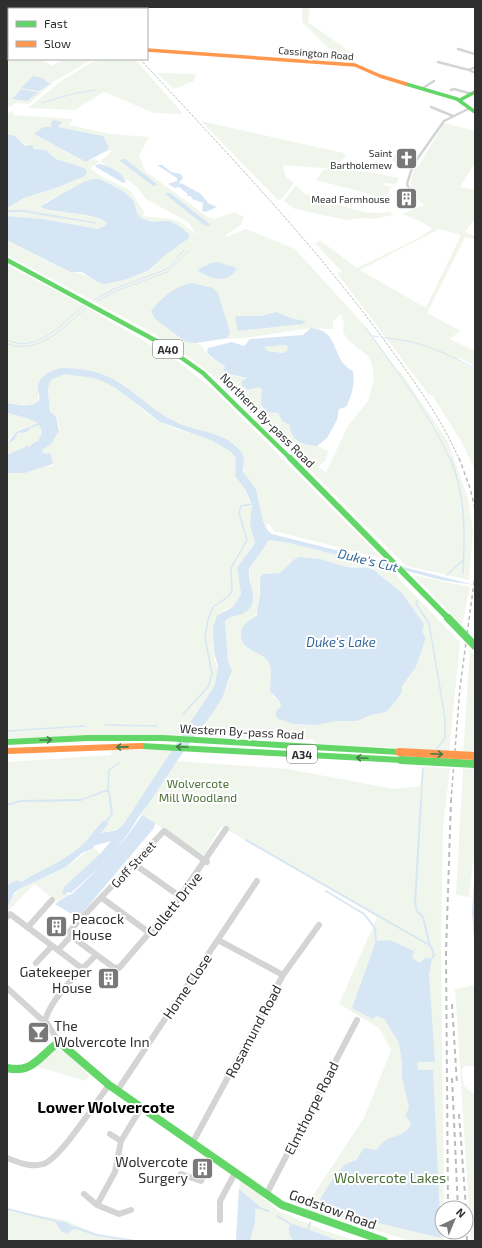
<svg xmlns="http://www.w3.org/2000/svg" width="482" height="1248" viewBox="0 0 482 1248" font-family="'Exo 2',sans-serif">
	<rect width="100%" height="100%" fill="#fff"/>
	<path fill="#f0f6ec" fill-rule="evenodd" d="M302,7H310L308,22L353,54L355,63H352L343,54L329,49L302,22Z
		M9,50V59H40L52,66L63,59H93L55,81L29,104L15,103L12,107L7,106V51ZM21,89L38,93L28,100L12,98Z
		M113,59L119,61L121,59H135L183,114L154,113L104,92L75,110L28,108L61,81L92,62Z
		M157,73L196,74L194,81L174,89Z
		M14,111L13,115L73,119L69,125L110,134L149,137L139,155L145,171L208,217L215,219L235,212L244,217L241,225L226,235V237L246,229L295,249L367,328L398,371H400L447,440L468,498L473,531L469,580L406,566L227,387L196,362L151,332L7,255V240C24,248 41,259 59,267C73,274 82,271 96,281L149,270L163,257L189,238V234C183,229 174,220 165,221C157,221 152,223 144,219C135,215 138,206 132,199C124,190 110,184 100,179L78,186L44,203L51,211C64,213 99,214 107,224L98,229L43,219L7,216V208L24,198L78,179L86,171L84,168L56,159L49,152L32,149L15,136L7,134V113ZM61,122L57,127L103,136L109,147L108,150L112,151L100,161L94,159L86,162L34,134L43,127H52L53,124ZM100,161L137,187L146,199L188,222L197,235L180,222L170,219L143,216L144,212L131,191L99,175L90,168ZM341,314L344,323L343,332L348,340L369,357L372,365L374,380L368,401L348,426L326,472L318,467L326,460L328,451L317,446H309L289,425L282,421L278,413L262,400V390L260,387L248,390L242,386L241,382L248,379L229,374L223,371L225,367C222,363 216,362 211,358C206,353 203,347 197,343C212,338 228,339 243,338C274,335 303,326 333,329V321Z
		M201,121L343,153L346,155L335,169L283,165L286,177L294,183L281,199L278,200Z
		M444,123L475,131V163L460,187L475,190V219L465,231L466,233L475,236V239L465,237L427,313L461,331L449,339L475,351V367L460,358L455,359L475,370V470L461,441L432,395H429L337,273L342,272L315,243L321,241L357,268L417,239L432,229L422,222L402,214L424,205C408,193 408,186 415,168L418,167ZM439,229L461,235L426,308L360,270Z
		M395,155L417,158L407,165L391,161Z
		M324,169L369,172L399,178L396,184L384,183V185L392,187L385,198L316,180Z
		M296,185L305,194L340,200L339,204C356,211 371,215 390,212L393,215L374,219L362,218L346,220L295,209L284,201Z
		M7,265L85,306L179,362L216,392L381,558L274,531L269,524L266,525L263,521L256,489L244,476V457L235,444L172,421L154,410L126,387L99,373L66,368L53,370L44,375L39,382L38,402L30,405L7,403Z
		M284,345L288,346L287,351L283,353L267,351L263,347Z
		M61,374C74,373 91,376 103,381C125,391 139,411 160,422C183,435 218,434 236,458L235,476L245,489L252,508L251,530L255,543L237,568L241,594L234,606L224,610C220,622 214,635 213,647C212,659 220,666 217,680C212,698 193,720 182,736L7,738V473H25L53,465L51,454L43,453L42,450L51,444L60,429L56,417L49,410C50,396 42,380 61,374Z
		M7,413L27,418L38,423L16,431L7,442Z
		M39,424L42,432L38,441L33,443L30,447L7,455V444L14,440L17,434Z
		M268,540L289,543L390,567L404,584L460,642L449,753L405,750L403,748L316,744L312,739L294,740L194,736C205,722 241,680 228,662L225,624L228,619L246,612L253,601L249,569ZM300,557L320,559L346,567L354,566L375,571L402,593L424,624L422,632L426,638L416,667L402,686V692L396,701L386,712L371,715L357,721H336L316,725L294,724L276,711L281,706L280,702C278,700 275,698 273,696C270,688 271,681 271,674C272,659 258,652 247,648L253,618L258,612L260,578L268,573H280Z
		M413,575L470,587L462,625Z
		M470,650L475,655V754L463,753Z
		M112,750H173L121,828L101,833L109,823L104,820L96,827L84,844L65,859L20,882L7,885V762L111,755Z
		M177,761L288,769L394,789L420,786L422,767L450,768L443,827L441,945L444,1208H442V1232H444V1241H411L304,1209L364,1118L391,1050L379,1028L339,1004L377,917L221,826L204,855L140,814L148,805Z
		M463,768L475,769V845L469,897L456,895Z
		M94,848L100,854L65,886L64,895L67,893L69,895L58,902L34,884L7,912C8,885 46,878 66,867C77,861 82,853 94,848Z
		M475,985V1066H465L462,1070L464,1086L475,1095V1241H471L455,989Z
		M53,1050C68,1048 80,1066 89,1075L86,1081L38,1067L37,1065Z
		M240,1178L277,1210L323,1230L357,1241H236Z
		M7,1211L65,1220L97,1234L131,1241H7Z"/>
	<path fill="#d7e6f4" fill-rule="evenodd" d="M33,76L42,78L50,84L39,91L21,88Z
		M21,89L37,92L38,93L27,101L12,99Z
		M54,120L62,122L58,127L103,136L109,147L108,150L86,162L34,134L43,127H52L51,122Z
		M7,134L15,136L26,146L33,145V149L46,150L56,159L84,168L87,171L85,176L58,187L24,198L7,208Z
		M125,159L158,185L153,186L119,160Z
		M100,164C108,166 123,172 126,182L123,183L96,167L95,165Z
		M157,165H162L171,172L181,174L183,178L179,183L183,184L201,194L208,203L217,207L206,212L202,211L203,203L192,199L191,196H186L188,194L179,187L175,188L168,184L177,181V178Z
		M100,179C110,184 124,190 132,199C138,206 134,215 144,219C152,223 157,221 165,221C174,220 183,229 189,234V238L163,257L149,270L124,280L104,284L96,281L82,272H71L58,266L7,240V216L43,219L98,229L107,224C97,211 57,215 41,207C43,204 83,182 87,181C91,179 95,179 100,179Z
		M167,193H170L211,225L205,226L165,194Z
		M217,262L237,268C228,285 210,279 197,270L211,263Z
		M192,283L213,288L218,293L230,332L227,338L197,343L186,342L155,319L151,311C162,297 174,287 192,283Z
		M276,312L293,319L306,321L302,324L238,331L235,316H262Z
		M311,328C341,330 330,360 353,371C355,384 352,395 346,407L339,409L337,420L327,438L317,446C308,446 296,443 292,434C290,431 291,428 289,425L282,421L278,413L266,412L261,404L262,390L260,387L248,390L242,386L241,382L247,378L229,374L223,371L225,367C220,361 213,361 207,352L208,348L232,342L244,346L250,339L303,335ZM284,345L288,346L287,351L283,353L267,351L264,347Z
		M62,368C75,368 92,370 104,375C132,386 150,411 178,423C200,433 232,432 244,457L243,472L256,489L263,521L268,531L272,534L475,585L441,580L392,567H386L289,543L269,540L249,569C247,582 260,599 248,610C241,617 231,614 225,622L228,662L232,670L223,696L214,711L181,755L148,805C138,815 133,828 124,839C109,859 90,876 71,893L68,892L64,895L62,892L65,886L101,853L111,841L93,846L94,848L82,853L66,867L21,888L14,893L7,908V885L17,880L21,882C41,870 60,863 79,848C89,840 94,828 104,820L109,823L101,833L117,830L123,825L215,685L218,666L214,653L213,627L217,616L234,606L241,594L237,568L255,543L250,525L252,505L245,489L235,476L236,458L230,451L211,440L160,422L117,389L104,382L94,378L65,374L52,379C44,389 51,400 49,410L56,417L59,431L51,444L42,450L43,453L51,454L53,464L25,473H7V455L27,446L30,447L33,443L38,441L42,432L39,425L30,428L27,432L18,433L14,440L7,444L16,432L38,423L27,418L7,413V403C17,404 33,409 39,400C40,396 39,394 38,390C37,377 50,370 62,368Z
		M300,557L320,559L346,567L369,568L375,571L402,593L424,624L422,632L426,638L416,667L402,686V692L396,701L386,712L371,715L357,721H336L316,725L294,724L278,719L276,715V711L281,706L280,702L270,691C270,682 273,672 269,663C262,650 242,652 241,636C240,625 249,621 257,615L260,593V578L263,574L280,573L295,559Z
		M142,815L155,823L154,828L78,918L55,904L69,895L72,894C98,869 122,846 142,815Z
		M475,863V953L472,912Z
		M390,940L414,951L412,958L420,963L425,958H432L429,974L435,1062H417L418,1070H433L441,1238L378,1223L374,1227L371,1222L317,1204L336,1174L346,1164L356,1160L364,1148L376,1150C378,1148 381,1144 385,1141C395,1134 403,1138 411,1125L408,1118L405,1117L409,1107L402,1078V1062L399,1043L385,1020L377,1016L372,1019L352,1008L376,941Z
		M239,1189L263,1209H255V1222L250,1241H236Z
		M54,1220L66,1222L75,1228L67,1234L61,1231Z
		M292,1224L299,1226L339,1241H293L289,1233V1227Z"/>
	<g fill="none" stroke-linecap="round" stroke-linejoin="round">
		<path stroke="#d7e6f4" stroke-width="1" d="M41,103L76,93L96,90
			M7,211L22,210L96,223L19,211L7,212
			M94,300L114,289L167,269L184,250
			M97,301L116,291L167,272L188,251
			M365,327C396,370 428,411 450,459
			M373,336L379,337
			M384,338C417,340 446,352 475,369
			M7,340C37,354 62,324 83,306
			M7,344C41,355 62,328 86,308"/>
		<path stroke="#d7e6f4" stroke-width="1.5" d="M450,458C466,495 465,533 463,573
			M447,575L464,559
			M417,601L416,604L429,623L445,718V738L436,750
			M183,714L208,687L212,674L205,637L208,620L213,607L229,596L232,590L231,568L247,540L239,513L241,506L252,504
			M105,725L157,726
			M7,731L84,726
			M42,801L80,800L108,790
			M111,801L108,790L109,770L119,763
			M421,801L423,769"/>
		<path stroke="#d7e6f4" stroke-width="2" d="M421,800L415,903L417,911L423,917L430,946
			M7,805L20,801L81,800
			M105,823L112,814L110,800
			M246,840L431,946L434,955L432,958
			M326,891L364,914L375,928L376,941
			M7,1209L56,1221
			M263,1209L268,1211
			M315,1210L317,1204
			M277,1216L292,1225
			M73,1227L97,1235L135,1241
			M308,1230L310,1223
			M373,1231L374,1227"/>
		<path stroke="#d4d4d4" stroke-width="2.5" d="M458,49L475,54
			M438,62L469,70
			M475,67L469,70L475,73
			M423,88L434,81
			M451,90L454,89L472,94
			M431,107L453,116
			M414,199L407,184L413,165L444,121L470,108"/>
		<path stroke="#d4d4d4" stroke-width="3.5" d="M413,198L414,200"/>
		<path stroke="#d4d4d4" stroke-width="6" d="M134,864L181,897
			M102,898L151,934
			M7,917L10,914L83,969
			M28,927L52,900
			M71,936L113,967L119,968L176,902L226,829
			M71,936L70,931L74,926L164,831L207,862
			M218,940L283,975
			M58,950L71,936
			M36,963L52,946
			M7,988L41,1019L45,1020L59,1042
			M45,1020C54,994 77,975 96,955
			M117,1091L257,881
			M110,1134L121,1141
			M193,1142L283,975L319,925
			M7,1158C18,1162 31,1168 43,1164C60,1159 96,1102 109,1085
			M176,1181L181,1174L201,1181L213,1157
			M84,1194L97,1205
			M266,1195L357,1020
			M131,1210L119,1214L97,1205L115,1172L121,1141L141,1108
			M220,1220V1201L235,1173"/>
		<path stroke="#63d668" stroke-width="3.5" d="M7,10H9
			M406,84L457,99L475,112
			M460,100L475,92"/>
		<path stroke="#63d668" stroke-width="4.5" d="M7,260L162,344L203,373L291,459"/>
		<path stroke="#63d668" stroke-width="6" d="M290,458L448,618
			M7,742L88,738H163L399,752
			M141,746L401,760"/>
		<path stroke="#63d668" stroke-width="8" d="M7,1068C33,1074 40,1055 59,1042L109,1085L282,1205L384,1241"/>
		<path stroke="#ff974d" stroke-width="3.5" d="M147,50L355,65L380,76L406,84"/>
		<path stroke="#ff974d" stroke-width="6" d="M7,751L141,746"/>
		<path stroke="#bbb" stroke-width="1" stroke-dasharray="2.5 1.5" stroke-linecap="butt" d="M99,7L101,9
			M140,59C225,151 307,236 382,337C410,376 440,415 459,459"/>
		<path stroke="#bbb" stroke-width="1.5" stroke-dasharray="4 3" stroke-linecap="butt" d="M459,458L470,488L475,509
			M451,801L460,687L475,575"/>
		<path stroke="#bbb" stroke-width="2" stroke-dasharray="5 4" stroke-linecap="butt" d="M452,1004L457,1084
			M452,1078L458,1208
			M459,1114L466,1208
			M448,1208L446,953L451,800
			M466,1218L467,1241
			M448,1232V1241
			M455,1232L456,1241"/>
		<path stroke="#63d668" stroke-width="8" d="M448,618L475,646
			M401,760L475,764"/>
		<path stroke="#ff974d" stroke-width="8" d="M399,752L475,756"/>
	</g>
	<defs><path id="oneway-shaft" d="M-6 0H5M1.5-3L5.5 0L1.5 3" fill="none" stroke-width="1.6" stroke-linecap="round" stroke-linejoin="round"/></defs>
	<g stroke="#467a49">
		<use href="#oneway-shaft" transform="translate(46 740) rotate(-3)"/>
		<use href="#oneway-shaft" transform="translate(122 747) rotate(179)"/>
		<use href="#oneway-shaft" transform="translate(182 747) rotate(-177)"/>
		<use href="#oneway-shaft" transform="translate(437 754) rotate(3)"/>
		<use href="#oneway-shaft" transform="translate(362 758) rotate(-177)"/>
	</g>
	<defs>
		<symbol id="church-square" viewBox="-11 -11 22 22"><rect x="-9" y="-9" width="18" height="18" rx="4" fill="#787878" stroke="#fff"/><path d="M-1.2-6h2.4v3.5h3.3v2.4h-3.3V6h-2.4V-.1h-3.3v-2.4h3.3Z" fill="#fff"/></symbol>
		<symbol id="building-square" viewBox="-11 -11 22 22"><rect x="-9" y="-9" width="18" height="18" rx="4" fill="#787878" stroke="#fff"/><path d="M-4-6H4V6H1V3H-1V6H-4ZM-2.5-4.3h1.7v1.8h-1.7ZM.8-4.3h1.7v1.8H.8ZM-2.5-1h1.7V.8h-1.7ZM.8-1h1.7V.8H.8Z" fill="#fff"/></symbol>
		<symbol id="bar-square" viewBox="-11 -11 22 22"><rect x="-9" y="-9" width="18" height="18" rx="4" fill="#787878" stroke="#fff"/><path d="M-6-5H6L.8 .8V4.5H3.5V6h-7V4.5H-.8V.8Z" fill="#fff"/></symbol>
	</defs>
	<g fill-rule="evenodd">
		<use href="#church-square" x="394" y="146" width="25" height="25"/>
		<use href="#building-square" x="394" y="186" width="25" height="25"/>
		<use href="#building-square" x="44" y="914" width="25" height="25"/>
		<use href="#building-square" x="96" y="966" width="25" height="25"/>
		<use href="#bar-square" x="26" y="1020" width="25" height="25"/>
		<use href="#building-square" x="190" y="1156" width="25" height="25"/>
	</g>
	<g text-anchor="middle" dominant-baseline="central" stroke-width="4" stroke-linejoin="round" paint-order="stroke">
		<g font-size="10" fill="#2f2f2f" stroke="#fff">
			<text transform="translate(316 53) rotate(5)">Cassington Road</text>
		</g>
		<g font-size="10" fill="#2f2f2f" stroke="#fff" text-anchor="end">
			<text x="392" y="153">Saint<tspan x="392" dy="12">Bartholemew</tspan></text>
			<text x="390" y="199">Mead Farmhouse</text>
		</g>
		<g fill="#fff" stroke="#6d6d6d" stroke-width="1">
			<rect x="153" y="340" width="30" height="18" rx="3"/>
			<rect x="287" y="745" width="30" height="18" rx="3"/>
		</g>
		<g font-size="11" font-weight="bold" fill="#2f2f2f">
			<text x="168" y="349">A40</text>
			<text x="302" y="754">A34</text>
		</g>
		<g font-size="12" fill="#2f2f2f" stroke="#fff">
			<text transform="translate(268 420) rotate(45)">Northern By-pass Road</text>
			<text transform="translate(242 731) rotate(3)">Western By-pass Road</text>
			<text transform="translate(133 864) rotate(-47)">Goff Street</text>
		</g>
		<g font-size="12" fill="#4c7038" stroke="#fff">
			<text x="198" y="783">Wolvercote<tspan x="198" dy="14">Mill Woodland</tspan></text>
		</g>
		<g font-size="13" font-style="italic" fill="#35689a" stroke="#fff">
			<text transform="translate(368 560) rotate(14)">Duke's Cut</text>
			<text x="341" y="642">Duke's Lake</text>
		</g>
		<g font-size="14" fill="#2f2f2f" stroke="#fff">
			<text transform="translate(174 904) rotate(-51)">Collett Drive</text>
			<text transform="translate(187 986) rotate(-56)">Home Close</text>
			<text transform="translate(253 1031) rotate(-62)">Rosamund Road</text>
			<text transform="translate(311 1108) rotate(-63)">Elmthorpe Road</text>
			<text transform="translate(333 1209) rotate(20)">Godstow Road</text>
		</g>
		<g font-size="14" fill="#2f2f2f" stroke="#fff" text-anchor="start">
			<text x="72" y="918">Peacock<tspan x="72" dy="16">House</tspan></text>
			<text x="92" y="971" text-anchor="end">Gatekeeper<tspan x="92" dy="16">House</tspan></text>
			<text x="54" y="1025">The<tspan x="54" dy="16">Wolvercote Inn</tspan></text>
			<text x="188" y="1161" text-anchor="end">Wolvercote<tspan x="188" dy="16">Surgery</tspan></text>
		</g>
		<g font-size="14" fill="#4c7038" stroke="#fff">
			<text x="390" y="1177">Wolvercote Lakes</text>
		</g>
		<g font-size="16" font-weight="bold" fill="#000" stroke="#fff">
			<text x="106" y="1106">Lower Wolvercote</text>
		</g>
	</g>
	<rect width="482" height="1248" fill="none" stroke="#2f2f2f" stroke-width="16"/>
	<rect x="8" y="8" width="140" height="52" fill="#ffffff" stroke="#acacac"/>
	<rect x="16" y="21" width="20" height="6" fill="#63d668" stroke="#acacac"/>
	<text x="44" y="28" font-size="12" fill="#2f2f2f">Fast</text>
	<rect x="16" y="41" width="20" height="6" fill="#ff974d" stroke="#acacac"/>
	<text x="44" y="48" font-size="12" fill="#2f2f2f">Slow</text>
	<g transform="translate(454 1220) rotate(44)"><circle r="19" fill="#ffffff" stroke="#acacac"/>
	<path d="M0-3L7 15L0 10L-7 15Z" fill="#787878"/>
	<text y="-6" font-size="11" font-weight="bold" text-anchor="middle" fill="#2f2f2f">N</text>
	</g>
</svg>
